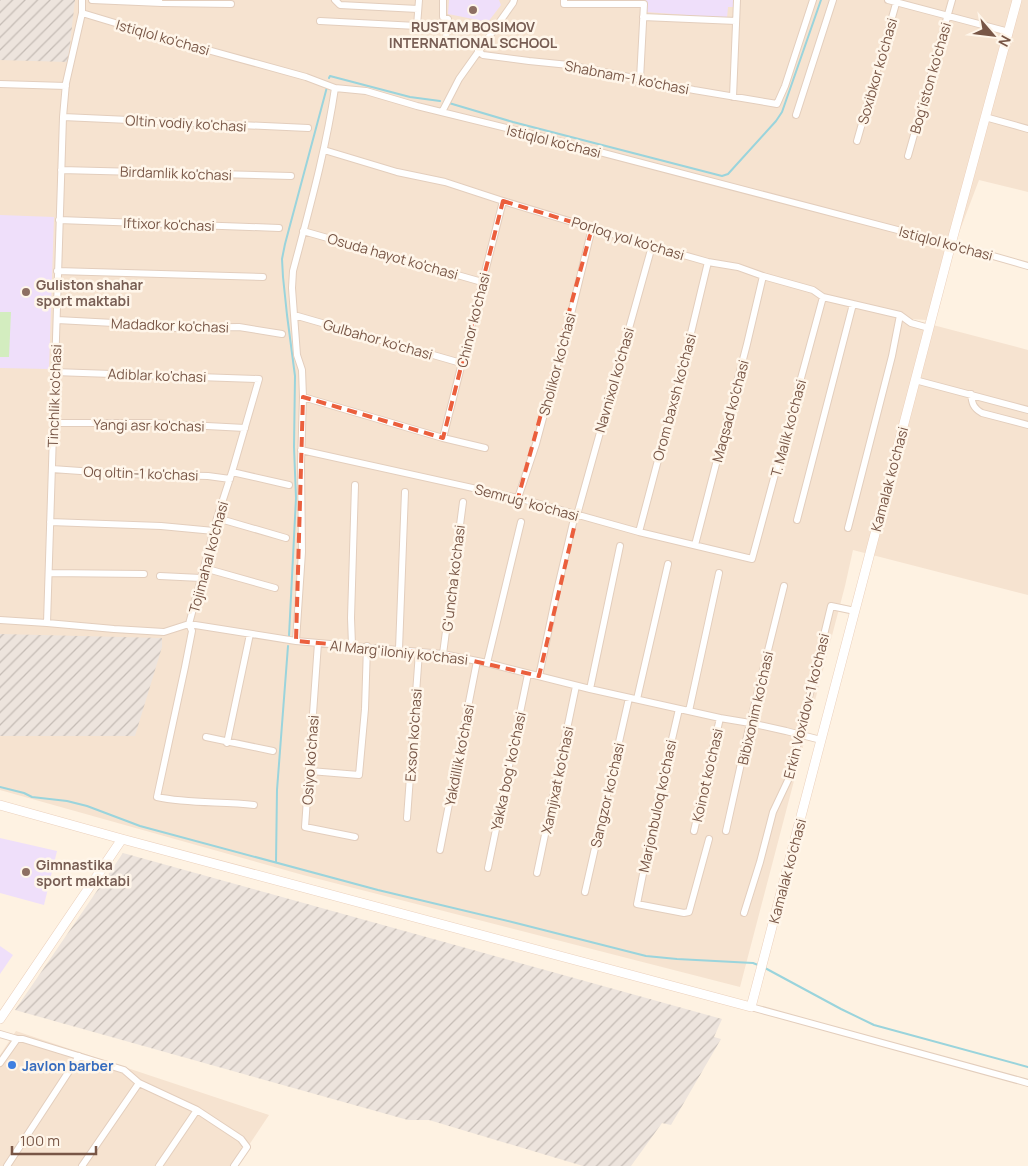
<svg xmlns="http://www.w3.org/2000/svg" width="1028" height="1166" viewBox="0 0 1028 1166" font-family="Manrope,sans-serif">
	<defs>
		<pattern id="industrial-furrows" width="10" height="10" patternUnits="userSpaceOnUse" patternTransform="scale(1.25)"><rect width="10" height="10" fill="#ede4dd"/><path d="M-1 1l2-2M0 10L10 0M9 11l2-2" fill="none" stroke="#c5bcb5"/></pattern>
	</defs>
	<rect width="100%" height="100%" fill="#fef2e2"/>
	<path fill="#f6e3d0" d="M0,0H1028V192L979,180L926,320L910,319L1028,350V595L853,550L845,586L740,987L303,875L0,790Z
		M16,1031L269,1115L235,1166H0V1055Z"/>
	<path fill="url(#industrial-furrows)" d="M0,0H75L68,62L0,60Z
		M0,634L162,638V647L135,736H0Z
		M123,853L722,1019L714,1037L721,1039L671,1125L662,1123L631,1166H583L429,1120H408L15,1010Z"/>
	<path fill="#efdffa" d="M449,0H499L501,5L488,22L448,14Z
		M646,0H733V7H728L727,18L646,12Z
		M0,215L54,217L49,369L0,368Z
		M0,838L57,851L44,905L0,893Z
		M0,946L13,955L0,974Z"/>
	<path fill="#d3edbf" d="M0,312H11L9,357H0Z"/>
	<g fill="none" stroke-linecap="round" stroke-linejoin="round">
		<path stroke="#9ad4dc" stroke-width="2" d="M329,78L330,76L410,97L440,101
			M449,103L513,122L722,176L728,174L776,121L782,112L821,0
			M289,636L296,498L294,447L295,376L287,315L283,277L282,259L285,244L327,87
			M0,787L24,793L32,797L67,801L87,806L140,826L378,890L516,923L646,956L677,959L753,963L758,965
			M276,862L277,790L288,646
			M765,968L841,1009L874,1025L1028,1067"/>
		<defs>
			<path id="street" d="M92,0L162,3L231,4
				M335,0L340,5L418,9
				M443,0V17L448,19L446,37
				M564,0V4H644L640,79
				M888,0L1009,32
				M82,13L175,41L306,77L335,88L366,91L417,106L531,134L951,244L1028,266
				M643,17L736,21
				M320,21L417,26L419,0
				M478,51L483,55L529,61L569,65L694,90L777,104L785,86L813,0
				M0,84L66,86
				M733,97L737,0
				M442,112L459,79L513,3L514,0
				M796,115L833,0
				M63,117L308,128
				M985,117L1028,129
				M857,141L897,0
				M324,150L397,172L445,182L503,201L652,246L708,262L738,267L763,276L813,290L823,297L900,315L911,323L929,328
				M908,156L952,0
				M61,170L291,176
				M59,220L279,228
				M303,231L482,282
				M57,271L263,277
				M294,315L461,363
				M57,320L133,324L168,328L239,327L282,334
				M54,372L259,379L232,472L217,518L189,624L192,631L185,667L157,797C189,804 222,801 254,805
				M915,380L1028,410
				M971,394C972,403 973,408 982,413L1028,425
				M303,397L443,438L485,448
				M53,423H150L245,428
				M443,438L503,201
				M301,450L518,498L639,532L752,559L823,297
				M52,469L123,474L208,476L230,479
				M232,472L289,485
				M518,498L536,444L572,310L592,228
				M217,518L286,538
				M797,520L853,304
				M50,522L161,526L214,531
				M848,528L892,356L900,315
				M639,532L684,362L708,262
				M695,545L747,344L763,276
				M204,568L275,588
				M49,573L144,574
				M160,576L201,578
				M0,620L47,623L114,629L164,632L189,624L296,641L443,654L487,663L590,689L720,718L750,723L786,731L821,740
				M47,623L63,117L66,83L82,13V0
				M296,641L302,552L301,464L303,397L302,370L297,355L294,315L292,288L293,271C309,210 326,150 335,88
				M318,643L305,827L355,837
				M352,645L351,618L355,485
				M399,649L405,492
				M443,654L463,502
				M487,663L521,522
				M539,676L556,595L573,523L577,515L652,246
				M590,689L620,546
				M637,699L668,564
				M679,709L657,804L637,904L684,913L689,912L709,839
				M689,711L719,573
				M206,737L273,751
				M227,743L250,634
				M310,771L359,775L365,709L367,646
				M407,818L419,652
				M694,831L720,718
				M726,831L750,723L784,586
				M440,850L477,661
				M488,868L528,674
				M537,873L576,686
				M585,892L629,698
				M744,913L760,862L773,812L790,776L831,606L855,611
				M751,1007L1028,1083
				M0,1034L17,1039H23L124,1070L139,1083L197,1110L241,1139L247,1147L234,1166
				M0,1063L17,1039
				M7,1166L79,1056
				M82,1166L139,1083
				M159,1166L197,1110"/>
			<path id="secondary" d="M0,805L122,839L751,1007L951,244L1017,0
				M0,1019L122,839"/>
		</defs>
		<use href="#street" stroke="#e3cebd" stroke-width="8"/>
		<use href="#secondary" stroke="#ebd0bc" stroke-width="10"/>
		<use href="#street" stroke="#fff" stroke-width="6"/>
		<use href="#secondary" stroke="#fff" stroke-width="9"/>
	</g>
	<path fill="none" stroke="#eb5f3d" stroke-width="4" stroke-dasharray="10 6" stroke-linejoin="round" d="M503,201L592,228L518,498L577,515L539,676L443,654L296,641L303,397L443,438Z"/>
	<g fill="#8d6e63" stroke="#fff6ea" stroke-width="2">
		<circle cx="473" cy="10" r="5"/>
		<circle cx="26" cy="292" r="5"/>
		<circle cx="26" cy="872" r="5"/>
	</g>
	<circle fill="#3f7fe0" stroke="#fff6ea" stroke-width="2" cx="12" cy="1065" r="5"/>
	<g text-anchor="middle" dominant-baseline="central" stroke-width="5" stroke-linejoin="round" paint-order="stroke">
		<g font-size="14" font-weight="bold" fill="#785e54" stroke="#fff6ea" text-anchor="start">
			<text x="473" y="26" text-anchor="middle">RUSTAM BOSIMOV<tspan x="473" dy="16">INTERNATIONAL SCHOOL</tspan></text>
			<text x="36" y="284">Guliston shahar<tspan x="36" dy="16">sport maktabi</tspan></text>
			<text x="36" y="864">Gimnastika<tspan x="36" dy="16">sport maktabi</tspan></text>
		</g>
		<g font-size="14" fill="#785646" stroke="#fff6ea">
			<text transform="translate(163 37) rotate(16)">Istiqlol ko'chasi</text>
			<text transform="translate(877 71) rotate(-74)">Soxibkor ko'chasi</text>
			<text transform="translate(627 77) rotate(11)">Shabnam-1 ko'chasi</text>
			<text transform="translate(930 78) rotate(-74)">Bog'iston ko'chasi</text>
			<text transform="translate(186 123) rotate(3)">Oltin vodiy ko'chasi</text>
			<text transform="translate(554 141) rotate(14)">Istiqlol ko'chasi</text>
			<text transform="translate(176 173) rotate(2)">Birdamlik ko'chasi</text>
			<text transform="translate(169 224) rotate(2)">Iftixor ko'chasi</text>
			<text transform="translate(628 238) rotate(17)">Porloq yol ko'chasi</text>
			<text transform="translate(946 243) rotate(15)">Istiqlol ko'chasi</text>
			<text transform="translate(393 256) rotate(16)">Osuda hayot ko'chasi</text>
			<text transform="translate(473 320) rotate(-76)">Chinor ko'chasi</text>
			<text transform="translate(170 325) rotate(2)">Madadkor ko'chasi</text>
			<text transform="translate(378 339) rotate(16)">Gulbahor ko'chasi</text>
			<text transform="translate(557 364) rotate(-75)">Sholikor ko'chasi</text>
			<text transform="translate(157 375) rotate(2)">Adiblar ko'chasi</text>
			<text transform="translate(614 380) rotate(-74)">Navnixol ko'chasi</text>
			<text transform="translate(54 396) rotate(-88)">Tinchlik ko'chasi</text>
			<text transform="translate(674 397) rotate(-75)">Orom baxsh ko'chasi</text>
			<text transform="translate(730 411) rotate(-75)">Maqsad ko'chasi</text>
			<text transform="translate(149 425) rotate(1)">Yangi asr ko'chasi</text>
			<text transform="translate(788 428) rotate(-75)">T. Malik ko'chasi</text>
			<text transform="translate(141 473) rotate(2)">Oq oltin-1 ko'chasi</text>
			<text transform="translate(889 479) rotate(-75)">Kamalak ko'chasi</text>
			<text transform="translate(527 502) rotate(15)">Semrug' ko'chasi</text>
			<text transform="translate(208 557) rotate(-75)">Tojimahal ko'chasi</text>
			<text transform="translate(453 578) rotate(-83)">G'uncha ko'chasi</text>
			<text transform="translate(399 652) rotate(6)">Al Marg'iloniy ko'chasi</text>
			<text transform="translate(806 706) rotate(-76)">Erkin Voxidov-1 ko'chasi</text>
			<text transform="translate(755 708) rotate(-77)">Bibixonim ko'chasi</text>
			<text transform="translate(413 735) rotate(-86)">Exson ko'chasi</text>
			<text transform="translate(459 755) rotate(-79)">Yakdillik ko'chasi</text>
			<text transform="translate(310 760) rotate(-86)">Osiyo ko'chasi</text>
			<text transform="translate(508 771) rotate(-78)">Yakka bog' ko'chasi</text>
			<text transform="translate(707 775) rotate(-77)">Koinot ko'chasi</text>
			<text transform="translate(557 780) rotate(-78)">Xamjixat ko'chasi</text>
			<text transform="translate(607 795) rotate(-77)">Sangzor ko'chasi</text>
			<text transform="translate(657 806) rotate(-78)">Marjonbuloq ko'chasi</text>
			<text transform="translate(787 871) rotate(-75)">Kamalak ko'chasi</text>
		</g>
		<g font-size="14" font-weight="bold" fill="#366cbe" stroke="#fff6ea" text-anchor="start">
			<text x="22" y="1065">Javlon barber</text>
		</g>
	</g>
	<g transform="translate(993 35) rotate(118)" stroke="#fff6ea" stroke-width="4" paint-order="stroke">
	<path d="M0-4L9 19L0 12L-9 19Z" fill="#785646"/>
	<text y="-8" font-size="14" font-weight="bold" text-anchor="middle" fill="#785646">N</text>
	</g>
	<path d="M12 1146v8h84v-8" fill="none" stroke="#785646" stroke-width="2.5"/>
	<text x="20" y="1146" font-size="15" fill="#785646" stroke="#fff6ea" stroke-width="4" paint-order="stroke">100 m</text>
</svg>
